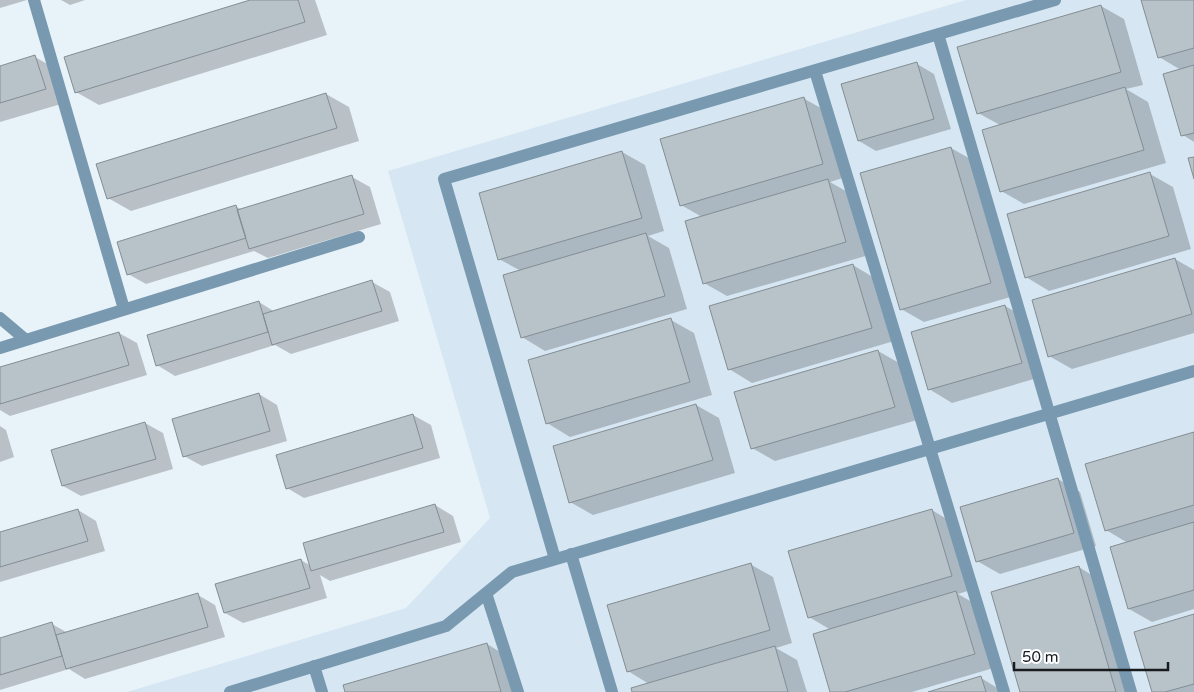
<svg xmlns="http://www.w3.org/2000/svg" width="1194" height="692" viewBox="0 0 1194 692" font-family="'Varela Round',sans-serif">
	<rect width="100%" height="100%" fill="#e8f2f9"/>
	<path fill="#d6e7f3" d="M966,0H1194V692H127L406,608L490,518L388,171Z"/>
	<path fill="#0003" d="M0,0H27L0,8Z
		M61,0H85L70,5Z
		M254,0H315L327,35L99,105L76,92Z
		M1143,0H1194V142L1183,135L1181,70L1159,57Z
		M1101,6L1124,19L1143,85L1126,89L1148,102L1166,163L1024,204L1001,191L1000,125L978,113Z
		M35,57L58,70L68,102L0,122V67Z
		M917,64L934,74L951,129L876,151L859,141Z
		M326,94L349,107L359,141L131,211L108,198Z
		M803,98L826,111L846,177L830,182L851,194L869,255L727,296L704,283L702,217L681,205Z
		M951,148L974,161L1014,296L924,322L901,309Z
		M622,152L645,165L664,231L648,236L669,248L687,309L545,351L522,337L521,271L499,259Z
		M1150,174L1173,187L1191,249L1049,291L1026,277Z
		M352,177L370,187L381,224L268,258L254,251L146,284L128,274L235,206L242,210Z
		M1175,259L1194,270V333L1072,369L1049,356Z
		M853,265L876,279L894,341L752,383L729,369Z
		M372,282L390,292L399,321L291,354L275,345L175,376L157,365L259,302L275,312Z
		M1005,306L1028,319L1044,376L952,403L929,389Z
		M671,320L694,333L712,395L570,437L547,423Z
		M119,333L137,343L147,375L10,416L0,410V368Z
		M878,351L901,364L917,420L775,461L752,448Z
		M259,394L277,405L287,441L202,466L184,456Z
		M696,405L719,418L735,473L593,515L570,502Z
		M413,415L431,425L440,458L304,498L287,488Z
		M145,423L163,433L173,469L81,496L63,486Z
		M0,426L6,430L14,457L0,462Z
		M1194,433V609L1152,622L1129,609L1128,543L1106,530Z
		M1058,479L1080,492L1096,546L1000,574L977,561Z
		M435,505L453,516L461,542L330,581L320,575L327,598L243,623L225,613L301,560L311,566Z
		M78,510L96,521L105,551L0,582V534Z
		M932,510L955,524L974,589L958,594L979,606L997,667L912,692H831V630L809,617Z
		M750,564L773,577L792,643L776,648L797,660L807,692H634L649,684L628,671Z
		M1079,567L1101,581L1134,692H1022Z
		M198,595L215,605L225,637L85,679L69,669L0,690V639L52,624L68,633Z
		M1194,615V692H1153Z
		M487,644L510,658L520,692H347Z
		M981,678L1004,692H932Z"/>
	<path fill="#b8c2c9" stroke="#838d93" d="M250,0H298L305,22L75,93L64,57Z
		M1141,0H1194V48L1158,58Z
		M1101,5L1121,72L977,114L957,47Z
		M35,55L46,89L0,103V66Z
		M917,62L934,119L858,141L841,84Z
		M1194,65V133L1181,136L1163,74Z
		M1125,87L1144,150L1000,192L982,130Z
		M326,93L337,128L107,199L96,164Z
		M804,97L823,164L680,206L660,139Z
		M951,147L991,283L900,310L860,173Z
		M622,151L642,218L498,260L479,193Z
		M1194,157V179L1188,158Z
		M1150,172L1169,236L1025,278L1007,214Z
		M352,175L364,214L249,249L237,210Z
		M828,179L846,242L703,284L685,221Z
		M236,205L246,238L127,275L117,242Z
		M646,233L665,296L521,338L503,275Z
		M1175,258L1192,314L1048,357L1032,300Z
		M853,264L872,328L728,370L709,306Z
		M372,280L382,311L272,345L263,314Z
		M259,301L268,332L156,366L147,335Z
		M1005,305L1022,363L928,390L911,332Z
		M671,318L690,382L546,424L528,360Z
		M119,332L129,365L0,404V367Z
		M878,350L895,407L751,449L734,392Z
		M259,393L270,431L183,457L172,419Z
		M696,404L713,460L569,503L553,446Z
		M413,414L423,448L286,489L276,455Z
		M145,422L156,459L62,486L51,450Z
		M1194,432V505L1105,531L1085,464Z
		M1058,478L1074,533L976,562L960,507Z
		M435,504L444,532L311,571L303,543Z
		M78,509L88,541L0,567V532Z
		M932,509L952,576L808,618L788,551Z
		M1194,522V590L1128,609L1110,547Z
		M301,559L310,588L224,613L215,584Z
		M751,563L770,630L627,672L607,605Z
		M1079,566L1116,692H1020L991,592Z
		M956,591L975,654L845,692H830L813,634Z
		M198,593L208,627L66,669L56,635Z
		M1194,614V684L1165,692H1152L1134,632Z
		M52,622L62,656L0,675V638Z
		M487,643L501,692H345L343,685Z
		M775,646L788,692H632L631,688Z
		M981,676L986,692H928Z"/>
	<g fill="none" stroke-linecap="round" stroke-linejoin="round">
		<path stroke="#7899af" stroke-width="12" d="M34,0L124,309
			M938,34L1131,692
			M815,71L1004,692
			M0,318L26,340
			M0,348L359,237
			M571,554L612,692
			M555,559L444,179L1055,0
			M486,593L518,692
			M314,666L322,692
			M230,692L446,626L512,572L1194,371"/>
	</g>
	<path d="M1014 662v8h154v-8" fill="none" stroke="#181c1e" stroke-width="2.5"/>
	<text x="1022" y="662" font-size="15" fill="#181c1e" stroke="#fcfeff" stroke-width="4" paint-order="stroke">50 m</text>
</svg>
